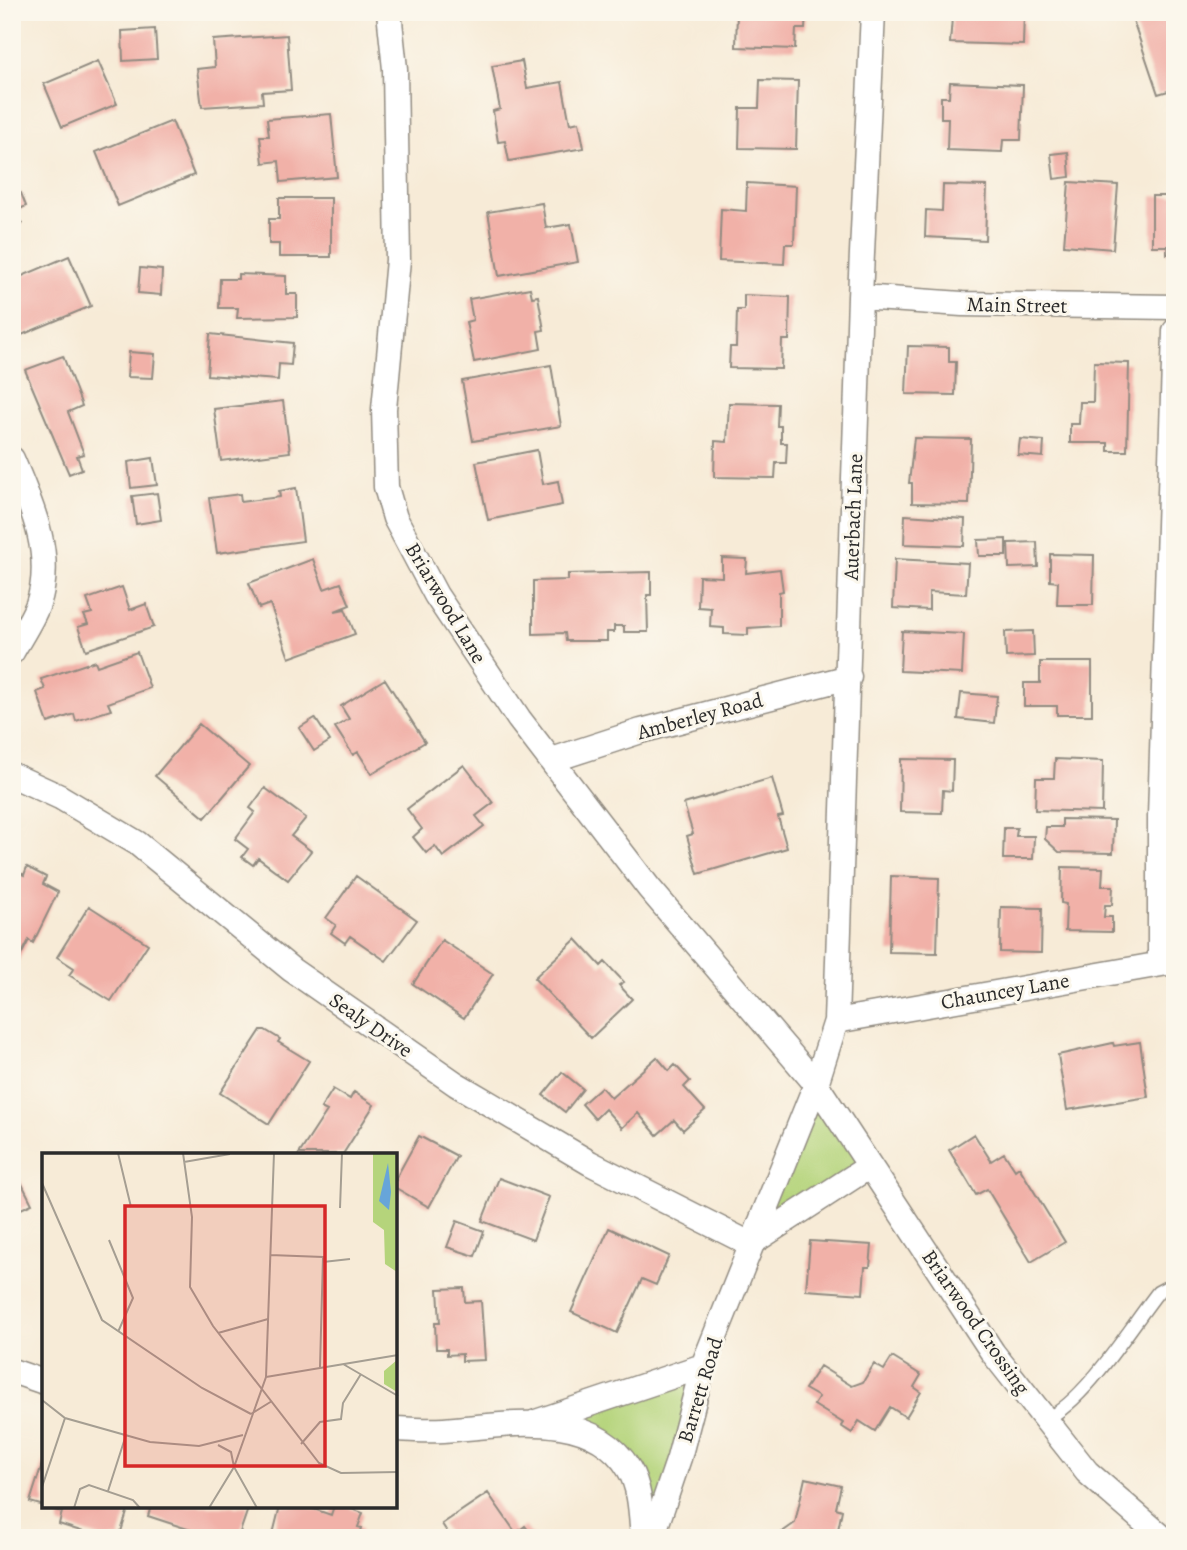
<svg xmlns="http://www.w3.org/2000/svg" width="1187" height="1550" viewBox="0 0 1187 1550" font-family="Alegreya,serif">
	<rect width="100%" height="100%" fill="#fbf7ec"/>
	<filter id="ink" filterUnits="userSpaceOnUse"><feTurbulence type="fractalNoise" baseFrequency=".0143" numOctaves="2"/><feDisplacementMap in="SourceGraphic" scale="14" xChannelSelector="R" yChannelSelector="G"/><feConvolveMatrix kernelMatrix="1 2 1 2 8 2 1 2 1" color-interpolation-filters="sRGB"/></filter>
	<filter id="wash" filterUnits="userSpaceOnUse"><feTurbulence type="fractalNoise" baseFrequency=".00686" numOctaves="4" result="noise"/><feDisplacementMap in="SourceGraphic" scale="28" xChannelSelector="R" yChannelSelector="G"/><feGaussianBlur stdDeviation="1.57" result="paint"/><feColorMatrix in="noise" values="0 0 0 0 0 0 0 0 0 0 0 0 0 0 0 0 0 1.4 0 .05"/><feComposite in="paint" operator="in"/></filter>
	<g filter="url(#wash)">
		<rect width="100%" height="100%" fill="#f7ebd7"/>
		<path fill="#b5d47b" stroke="#708053" stroke-width="2" d="M816,1084L870,1166L750,1244Z
			M703,1366L652,1538L630,1470L561,1427Z"/>
		<g id="blocks">
			<path fill="#f1b1a8" d="M737,12H806L805,29H796L795,49L736,47Z
				M962,12H1024L1023,45L950,43L952,18H962Z
				M1154,12H1175V89L1158,94L1133,20Z
				M155,29L157,59L123,61L122,31Z
				M287,35L291,90L262,92L263,103L202,107L197,69L215,67L213,40Z
				M98,61L117,104L62,127L44,84Z
				M522,61L527,88L562,82L570,124L579,122L584,148L509,161L505,141L498,142L493,111L500,109L492,66Z
				M760,80L798,81L796,149L739,148L740,108H759Z
				M950,82L1023,85L1021,140H1003L1002,152L947,150L948,118H941V97H949Z
				M331,114L337,177L281,182L279,161L263,163L260,136H269L267,119Z
				M172,121L194,175L118,206L96,152Z
				M1068,152L1070,177L1054,179L1051,154Z
				M1069,182L1118,185L1113,249L1064,245Z
				M747,183L796,186L794,244H785L784,264L719,261L721,209L746,211Z
				M943,185L987,186L985,240L925,237L926,210L942,211Z
				M21,193L26,206L16,211L22,224L12,228V197Z
				M1152,196H1175V254H1167V246H1152Z
				M279,198H331V257H279V244H269V219H279Z
				M542,203L546,228L571,224L578,262L499,276L488,212Z
				M69,256L91,306L12,339V267L15,266L20,277Z
				M140,268L162,270L161,295L138,293Z
				M238,274L286,276V294H297V317L237,318L238,308H219L220,279H238Z
				M530,288L532,297L538,296L544,330L538,331L541,349L474,362L466,322L473,320L469,299Z
				M744,295L790,297L789,340H782L781,369L729,368L730,347H736L737,310H744Z
				M210,334L293,343L291,365L279,364L278,380L207,375Z
				M908,346L949,347V362H956L955,395L906,394Z
				M129,352L155,354L153,378L127,377Z
				M63,356L82,406L68,412L84,454L77,456L82,469L69,474L25,370Z
				M1094,362L1129,363L1127,451H1108V443H1070V424H1079L1080,402H1093Z
				M551,365L561,426L473,441L462,381Z
				M283,401L290,452L221,461L214,409Z
				M729,403L778,404L777,426H781V443H787L786,463H776L775,478L714,477L715,441L727,442Z
				M914,438L971,439L969,504L912,503V483H909Z
				M1020,439L1044,441L1043,457L1018,455Z
				M537,450L543,484L558,481L562,505L488,520L476,462Z
				M153,458L157,485L131,488L128,462Z
				M296,488L303,541L217,553L209,498L240,494L241,502L280,497L279,491Z
				M157,493L161,520L136,524L132,496Z
				M905,515L965,519L964,546L904,544Z
				M1006,539V556H979L978,540Z
				M1037,542L1038,567L1009,568L1008,543Z
				M1050,554L1094,555L1093,605H1057L1058,582L1050,581Z
				M722,558L747,559L746,573L780,569L783,591L779,592V626L748,628V635L724,634V628L710,627L711,608L698,607L699,576L722,577Z
				M313,559L324,589L341,583L350,605L335,611L345,609L355,634L289,658L270,604L259,608L249,583Z
				M895,559L968,563L966,594L929,592V610L893,608Z
				M651,572V595H647L648,632H624V626H614V632H607V641H566L565,633L533,634V581L568,580V574Z
				M122,587L130,610L146,604L154,627L86,650L78,627L88,624L84,615L92,613L87,599Z
				M902,631L964,634L962,674L900,671Z
				M1033,631L1034,656L1006,657L1005,632Z
				M137,652L150,688L108,703L111,710L76,721L74,714L48,723L37,692L45,689L41,679L95,661L97,666Z
				M1040,662H1092V715H1057V706H1024V683H1040Z
				M385,679L425,742L372,774L358,752L353,755L335,727L349,719L341,706Z
				M961,693L997,696L994,723L958,719Z
				M315,718L330,741L314,751L299,728Z
				M199,724L249,766L205,818L155,776Z
				M901,759L953,760L952,791L943,790L942,813L900,812Z
				M1055,759L1103,761L1102,812L1035,810L1036,778H1054Z
				M464,765L493,803L476,816L484,826L443,857L435,846L426,853L413,837L422,829L407,809Z
				M772,778L783,816L778,817L787,848L698,874L687,836L693,834L684,804Z
				M265,788L306,818L291,836L311,851L288,880L258,858L253,865L242,857L248,849L235,839L255,812L250,808Z
				M1062,819L1114,820L1113,853L1059,852L1045,839L1046,827H1062Z
				M1004,828H1017L1016,836H1034L1033,859H1003Z
				M27,867L46,877L43,884L58,892L33,943L29,940L17,963L12,961V869L24,875Z
				M1062,867L1103,868L1102,886H1113L1112,905H1105L1104,917H1112V932L1065,931L1066,904L1061,903Z
				M356,876L417,920L386,961L350,936L345,943L331,933L336,925L326,918Z
				M891,876L939,878L937,953L889,952Z
				M89,906L148,944L111,1001L69,975L74,968L57,957Z
				M1001,907L1042,908L1041,953L1000,952Z
				M576,939L601,966L605,962L624,982L619,985L632,999L591,1038L534,978Z
				M442,940L493,974L464,1018L413,984Z
				M261,1030H265L280,1039L278,1042L309,1061L269,1124L220,1093Z
				M1140,1042L1148,1097L1067,1110L1058,1055L1113,1043L1114,1046Z
				M657,1057L669,1071L675,1065L690,1081L684,1087L705,1110L683,1130L674,1120L657,1135L638,1113L622,1128L605,1109L595,1119L582,1104L601,1087L611,1098Z
				M562,1072L583,1089L565,1112L543,1095Z
				M333,1089L350,1099L354,1092L374,1105L343,1154H299L327,1111L321,1108Z
				M974,1134L991,1161L1004,1153L1015,1170L1019,1167L1065,1242L1031,1262L987,1189L976,1195L949,1150Z
				M419,1136L457,1156L429,1207L396,1188V1178Z
				M15,1170L32,1204L12,1213V1171Z
				M499,1178L549,1197L533,1240L482,1221Z
				M457,1221L484,1231L475,1256L447,1247Z
				M609,1228L669,1256L656,1285L642,1279L617,1333L571,1312Z
				M810,1241L872,1245L870,1267H865L863,1294L806,1290Z
				M464,1288L465,1302L481,1301L485,1360L462,1361V1354L447,1355V1349H436L435,1323H440L438,1289Z
				M892,1357L921,1375L914,1387L921,1392L906,1417L890,1407L875,1431L859,1421L852,1433L841,1426L843,1423L814,1405L819,1397L805,1389L820,1366L852,1386L863,1382L874,1364L884,1370Z
				M43,1461H44V1506L30,1502Z
				M805,1478L841,1486L836,1508L842,1510L838,1530L843,1538H780L778,1535L795,1523Z
				M488,1493L516,1533L525,1526L534,1538H451L442,1524Z
				M129,1506L119,1538H102L59,1524L62,1512L45,1507Z
				M151,1506H249L238,1538H205L206,1535L148,1516Z
				M280,1506H305L331,1515L334,1506H344L363,1513L358,1527L362,1528L359,1538H272Z"/>
		</g>
	</g>
	<g filter="url(#ink)">
		<use href="#blocks" fill-opacity="0" stroke="#918b81" stroke-width="2"/>
		<g fill="none" stroke-linecap="round" stroke-linejoin="round">
			<defs>
				<path id="service" d="M1046,1419C1086,1400 1129,1329 1158,1292L1175,1283"/>
				<path id="minor" d="M389,12L395,69L398,260L384,409L386,487L395,518L436,595L519,719L649,888L816,1084L993,1353L1087,1472L1163,1538
					M860,297L962,304L1175,307
					M12,459C31,504 55,555 38,604C32,620 21,636 12,652
					M552,760L641,731L849,677
					M12,775L60,797L137,843L292,970L456,1084L590,1163L750,1244
					M1160,964V817L1175,331
					M836,1021L1173,962
					M750,1244L870,1166
					M12,1371L44,1382
					M536,1422L703,1366
					M396,1429C412,1430 428,1431 444,1430C504,1426 591,1406 629,1469C641,1488 641,1517 643,1538
					M652,1538L679,1458L703,1366L816,1084L836,1021L860,297L873,12"/>
			</defs>
			<use href="#service" stroke="#918b81" stroke-width="15"/>
			<use href="#minor" stroke="#918b81" stroke-width="27"/>
			<use href="#service" stroke="#fff" stroke-width="12"/>
			<use href="#minor" stroke="#fff" stroke-width="24"/>
		</g>
	</g>
	<g text-anchor="middle" dominant-baseline="central" stroke-width="6" stroke-linejoin="round" paint-order="stroke">
		<g font-size="21" fill="#2b2b2b" stroke="#fbf7ec">
			<text transform="translate(1017 305) rotate(1)">Main Street</text>
			<text transform="translate(853 517) rotate(-88)">Auerbach Lane</text>
			<text transform="translate(446 603) rotate(59)">Briarwood Lane</text>
			<text transform="translate(700 716) rotate(-15)">Amberley Road</text>
			<text transform="translate(1005 991) rotate(-10)">Chauncey Lane</text>
			<text transform="translate(371 1025) rotate(35)">Sealy Drive</text>
			<text transform="translate(976 1322) rotate(55)">Briarwood Crossing</text>
			<text transform="translate(700 1390) rotate(-73)">Barrett Road</text>
		</g>
	</g>
	<g transform="translate(42 1153)">
		<rect width="355" height="355" fill="#f7ebd7"/>
		<path d="M331,0H355V119L343,111L342,77L331,69ZM355,207V239L342,231V218Z" fill="#b5d47b"/>
		<path d="M346,10L349,39L347,57L337,48Z" fill="#67a5d9"/>
		<path fill="none" stroke="#a59e92" stroke-width="2" d="M76,0L89,54M141,0L150,64L148,134L171,173L277,310L299,320L356,319M142,9L188,1M0,30L60,167L160,235L209,261M298,55L300,0M67,87L91,145L76,179M228,102L281,104L278,214M281,109L308,106M176,180L226,166M301,211L356,243M224,224L356,202M0,247L23,265L108,289L157,293L201,282M209,261L230,248M259,291L278,269L299,266L301,250L319,221M176,292L189,299L192,314L215,355M0,334L23,265M66,338L84,282M32,355L38,336L47,332L91,347L98,355M167,355L192,314L224,224L232,0"/>
		<path fill="#d62828" fill-opacity="0.15" stroke="#d62828" stroke-width="3.5" d="M83,53H283V313H83Z"/>
		<rect width="355" height="355" fill="none" stroke="#2b2b2b" stroke-width="3.5"/>
	</g>
	<rect width="1187" height="1550" fill="none" stroke="#fbf7ec" stroke-width="42"/>
</svg>
